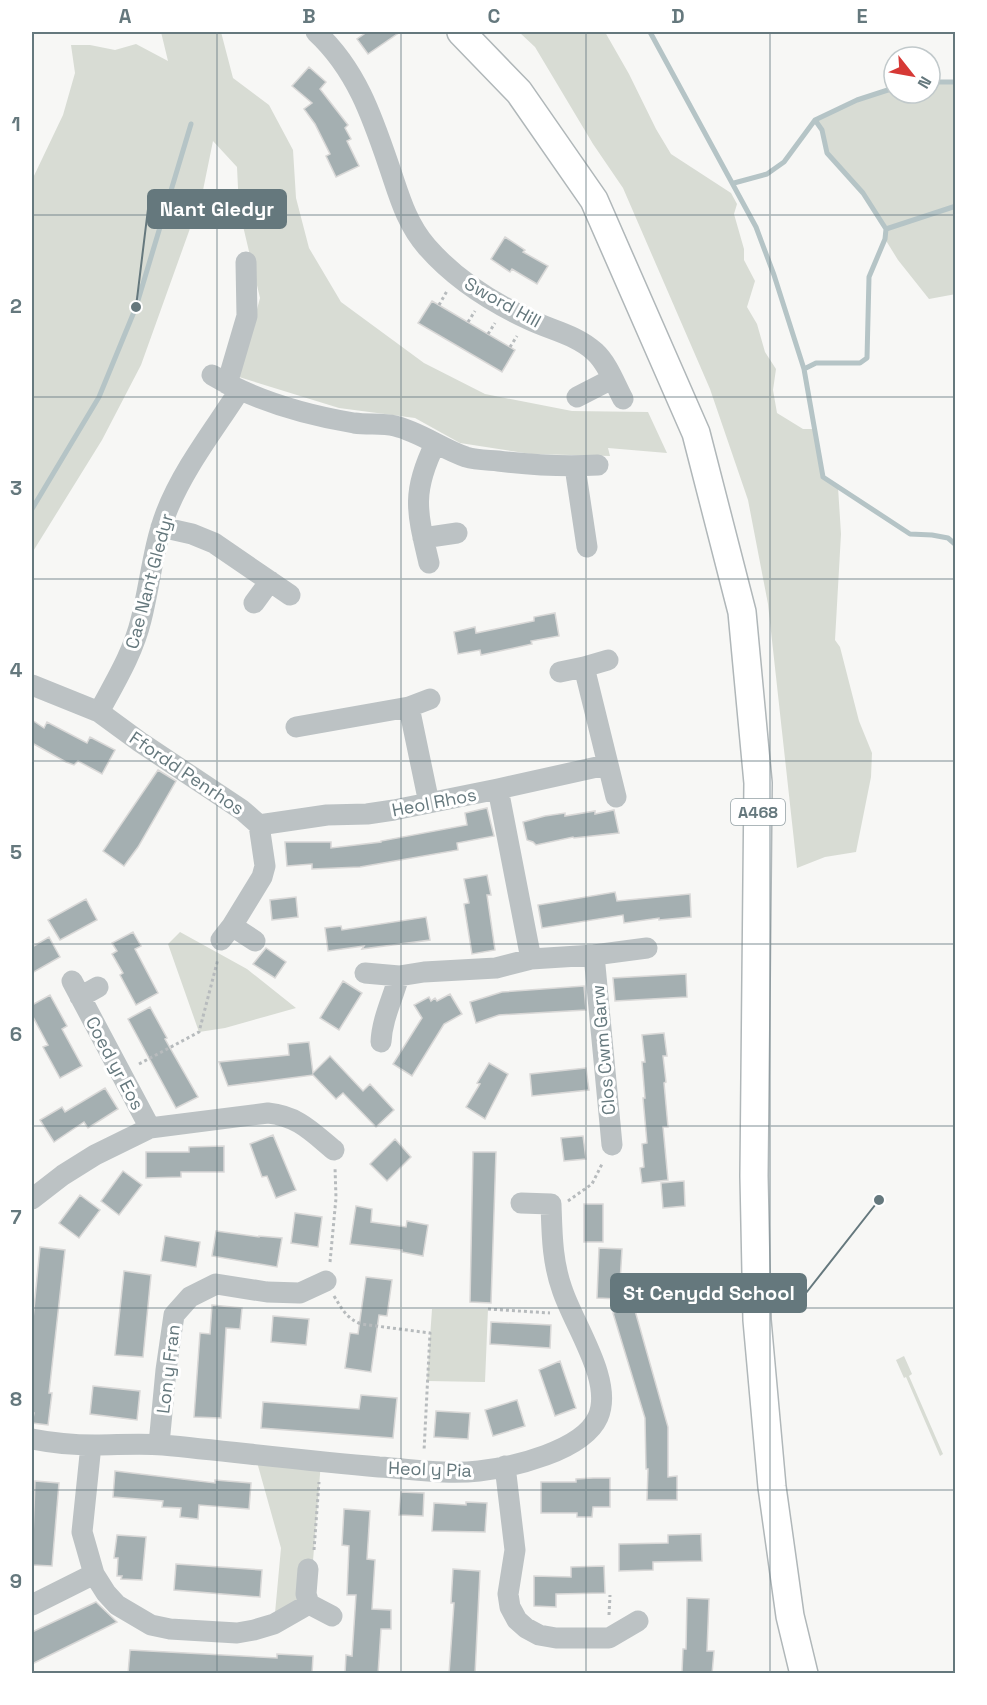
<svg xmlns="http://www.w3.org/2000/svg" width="987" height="1705" viewBox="0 0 987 1705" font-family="'Space Grotesk',sans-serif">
	<rect width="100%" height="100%" fill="#f7f7f5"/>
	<path fill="#d8dcd4" d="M161,32H221L233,78L269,105L293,150L296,198L309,248L341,302L424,363L485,394L572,411L648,412L667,453L608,448L610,456L531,454L460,443L415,418L339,408L239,377L260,298L239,209L237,167L213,141L202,195L141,365L102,440L32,553V180L63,115L75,73L71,45H90L115,50L136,44L168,61Z
		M519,32H605L629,74L656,129L671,154L731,193L737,204L734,214L744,249V260L755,281L747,307L757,324L765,352L776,369L773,390L777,413L803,429H815L823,477L838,487L841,534L835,640L840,647L859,721L872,753L871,777L856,852L825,857L797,868L768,604L748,500L710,389L623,188L593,144L535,47Z
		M930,82H955L956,294L929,299L898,260L885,239L886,229L863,193L827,153L822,130L815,120L857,100L894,88V93H930Z
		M180,932L247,969L296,1008L225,1028L199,1032L168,944Z
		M432,1309H488L485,1382L427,1381Z
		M904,1356L912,1374L909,1376L943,1454L940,1456L906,1377L904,1378L896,1360Z
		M255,1455L321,1462L313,1561L306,1594L274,1624L281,1548Z"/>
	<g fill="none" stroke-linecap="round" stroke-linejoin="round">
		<path stroke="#b5c4c6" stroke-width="5" d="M650,32L756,227L774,275L804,369L823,477L910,534L932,535L948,538L956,545
			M930,82H956
			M734,183L767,174L784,162L815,120L857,100L894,88
			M886,229L956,206
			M804,369L816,363H860L867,358L869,277L885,239L886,229L863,193L827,153L822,130L815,120
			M32,509L99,397L136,307L191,124"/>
	</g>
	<path fill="#a4afb1" stroke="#d9d8d7" stroke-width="1.5" d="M367,32H400L368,54L357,39Z
		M309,67L326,82L320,89L348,125L345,128L351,139L347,141L359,166L336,177L326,156L330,154L315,124L304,109L312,103L292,86Z
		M505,237L525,250L523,252L548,266L537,284L512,269L510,272L491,259Z
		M432,301L515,350L502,372L418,323Z
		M555,613L559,636L531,641L532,644L481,655L480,650L458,654L454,632L475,627L476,633L534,621V617Z
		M32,720L44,728L47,722L87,743L90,737L115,750L102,774L78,761L74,765L66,762L32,743Z
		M158,770L176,781L138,847L124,866L103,851Z
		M487,808L494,836L457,843L458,850L360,867L312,869V864L287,866L285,842H331V848L381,842V841L467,825L465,813Z
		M614,810L619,833L574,838L573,837L536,845L533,842L527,840L523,822L545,816L565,813V816L595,811V814Z
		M487,875L491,895H487L495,950L472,954L464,904L469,903L464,879Z
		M615,892L617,901L690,894L691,917L659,920V918L624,923L623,915L542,928L538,905Z
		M296,897L298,917L272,920L270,900Z
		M86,899L97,920L60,940L48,920Z
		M426,917L430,940L362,949L364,946L328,951L325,928L341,926L342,930Z
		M133,932L141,946L135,949L158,993L136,1005L120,975L123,973L112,954L117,951L112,943Z
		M49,937L60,957L32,973V947Z
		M266,948L286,962L275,978L253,964Z
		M686,974L687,997L615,1001L613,978Z
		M343,981L362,993L339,1030L320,1018Z
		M584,986L586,1010L499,1015L476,1023L470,1002L502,992Z
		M450,994L462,1014L444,1024L412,1076L393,1064L422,1018L414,1005L429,997L431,1001L435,998L437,1001Z
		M50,995L67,1026L62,1029L82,1066L60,1078L43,1047L48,1045L32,1015V1005Z
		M150,1007L167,1038L165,1039L198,1097L176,1108L128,1019Z
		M664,1033L667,1056H663L666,1082L664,1083L668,1127H663L668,1180L642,1183L640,1168L644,1167L642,1144L647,1143L643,1098H645L642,1062H645L642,1035Z
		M309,1042L313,1073L330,1056L363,1091L370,1084L394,1110L376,1127L343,1093L336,1099L313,1075L228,1086L219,1062L289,1055L288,1044Z
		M489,1063L508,1074L485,1119L466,1107L480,1084L477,1083Z
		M586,1068L589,1090L532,1096L530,1074Z
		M105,1088L118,1109L88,1128L84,1122L54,1142L40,1120L62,1107L65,1112Z
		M273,1135L296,1190L276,1198L267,1176L262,1177L250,1144Z
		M583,1136L586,1159L564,1161L561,1138Z
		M395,1139L411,1157L387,1181L370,1164Z
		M224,1146V1172H181V1177L146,1178V1152H189V1147Z
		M473,1152H496L491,1303L470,1302Z
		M123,1171L142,1185L119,1215L101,1201Z
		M684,1181L685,1206L663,1208L661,1183Z
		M80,1195L100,1210L79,1238L59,1223Z
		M584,1204H603V1242H584Z
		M356,1206L372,1209L371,1222L406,1227L407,1221L428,1225L423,1256L402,1252V1250L350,1244Z
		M295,1213L322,1217L318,1247L291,1243Z
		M216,1231L259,1237V1236L282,1238L277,1267L212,1256Z
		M165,1236L200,1242L196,1267L161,1261Z
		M40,1247L65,1250L49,1393H52L48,1425L32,1423L34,1413H32V1329Z
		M599,1248L622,1249L619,1299L597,1298Z
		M124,1271L151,1275L143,1357L115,1355Z
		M366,1277L392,1280L387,1316L379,1315L371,1372L345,1368L350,1333L358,1334Z
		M212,1305L242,1308L240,1329L226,1328L221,1418L194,1417L200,1333L210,1334Z
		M634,1307L668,1427V1477L677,1476V1500H647L648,1469H646L645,1418L613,1313Z
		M273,1316L309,1319L306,1345L271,1342Z
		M491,1322L551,1325L550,1348L490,1344Z
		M560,1361L576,1408L555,1416L539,1370Z
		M93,1386L140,1391L137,1420L90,1414Z
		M361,1395L397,1398L393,1438L261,1428L263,1402L359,1409Z
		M517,1400L525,1426L493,1436L485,1410Z
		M436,1411L470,1413L468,1439L434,1437Z
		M115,1471L215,1483V1480L251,1483L249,1509L199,1505L198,1519L180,1517L181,1508L162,1507L163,1501L113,1497Z
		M593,1478H610V1507H593L592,1517H577V1513H541V1482H576V1479Z
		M35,1481L59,1483L52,1566L32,1565Z
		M401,1492L424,1493L423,1516L399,1515Z
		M466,1502L487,1503L485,1532L432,1531L434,1503L466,1505Z
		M344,1509L370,1511L367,1559L375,1560L372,1609L391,1610V1629H381L378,1674H345L346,1655L352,1656L356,1595H347L349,1546L342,1545Z
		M701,1534L702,1561L653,1562V1570L619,1571V1544L668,1543V1535Z
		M117,1535L146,1537L142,1580L121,1579L122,1576H117L118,1558H114Z
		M176,1564L262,1570L260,1597L174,1590Z
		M604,1566L605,1593L556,1594V1607L534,1606V1576L571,1577V1567Z
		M453,1569L480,1571L475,1674H449L454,1603H451Z
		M687,1598L709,1599L707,1651H714L712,1674L682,1672L683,1649H686Z
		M96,1602L117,1622L32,1664V1632Z
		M130,1650L277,1658V1654L313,1656L312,1674H128Z"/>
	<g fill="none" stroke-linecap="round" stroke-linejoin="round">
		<defs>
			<path id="major" d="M461,32L519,92L594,200L696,433L742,612L758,783L754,1176L757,1320L772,1487L790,1616L804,1674"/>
		</defs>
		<use href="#major" stroke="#b0b7b9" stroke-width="30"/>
		<path stroke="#b7bbbd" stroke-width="3" stroke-dasharray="3 3" stroke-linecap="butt" d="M439,305L447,291
			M468,322L475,311
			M488,334L495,323
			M510,347L517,336
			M139,1064L199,1032L218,959
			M568,1201L592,1184L603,1162
			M330,1262L336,1198L335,1167
			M334,1296C342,1309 347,1319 361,1324L430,1333L424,1451
			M488,1309L550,1313
			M314,1550L319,1482
			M609,1615L610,1595"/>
		<path stroke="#bcc2c4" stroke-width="21" d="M316,32C356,69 372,116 389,166C399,195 406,223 427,247C455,279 491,302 530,320C551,330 577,335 595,352C608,364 615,384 623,399
			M212,375C254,400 306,415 354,423C368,425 382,423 395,426C420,432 442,449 466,457C476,460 487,460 498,461C531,465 565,467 598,465
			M227,384L247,316L246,262
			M577,397L612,379
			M575,467L587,547
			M161,527L192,534L214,543L290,595
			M423,538L457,533
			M429,563C417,512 411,493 435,444
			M254,603L270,581
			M584,667L608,660
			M560,672L584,667L616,797
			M32,685L99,712L140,742L242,810L259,825L265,866L262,877L232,926L221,940
			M409,707L430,699
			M99,712C115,682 133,653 141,620C150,585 153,547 166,513C183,469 214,430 239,391
			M296,727L409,707L429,803
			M498,789L531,959
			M259,825L327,815L367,814L394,810L498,789L606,765
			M232,926L255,941
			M594,955L612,1145
			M365,973L399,976L424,972L496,968L531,959L594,955L647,948
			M72,981L150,1128
			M80,997L98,987
			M381,1042C382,1019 393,998 399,976
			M32,1199L63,1175L95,1155L150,1128L268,1113C298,1116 312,1132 334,1150
			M32,1439C52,1443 74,1445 95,1445C117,1445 140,1443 163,1445C235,1452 307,1461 379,1467C412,1469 446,1475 479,1471C513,1467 583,1451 598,1417C614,1381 573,1324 562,1289C552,1261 552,1233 551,1204L521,1203
			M159,1444L166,1370L174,1315L190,1297L216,1284L267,1292L300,1293L326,1281
			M91,1445L82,1532L94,1574L106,1593L117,1605L151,1625L170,1629L237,1633L254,1630L274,1624L309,1604L332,1616
			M505,1466L515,1550L508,1594L510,1607L517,1620L526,1628L539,1635L556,1638H609L638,1621
			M308,1569L306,1594L309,1604
			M32,1605L94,1574"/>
		<use href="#major" stroke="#fff" stroke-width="27"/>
	</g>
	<path fill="none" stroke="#65787d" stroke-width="1.5" stroke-opacity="0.55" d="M217,32V1674M401,32V1674M586,32V1674M770,32V1674M32,215H956M32,397H956M32,579H956M32,761H956M32,944H956M32,1126H956M32,1308H956M32,1490H956"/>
	<g text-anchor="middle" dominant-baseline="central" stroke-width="6" stroke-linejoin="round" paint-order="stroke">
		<rect fill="#fff" stroke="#93a0a4" stroke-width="1.5" x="731" y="799" width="54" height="26" rx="4.5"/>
		<g font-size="16" font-weight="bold" fill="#65787d">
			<text x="758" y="812">A468</text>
		</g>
		<g font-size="18" fill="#65787d" stroke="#fff">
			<text transform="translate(503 302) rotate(29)">Sword Hill</text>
			<text transform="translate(149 581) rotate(-75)">Cae Nant Gledyr</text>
			<text transform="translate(187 773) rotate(34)">Ffordd Penrhos</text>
			<text transform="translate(434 802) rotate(-11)">Heol Rhos</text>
			<text transform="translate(603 1050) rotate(-95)">Clos Cwm Garw</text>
			<text transform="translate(115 1063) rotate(62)">Coed yr Eos</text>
			<text transform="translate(168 1369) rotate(-83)">Lon y Fran</text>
			<text transform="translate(430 1469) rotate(2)">Heol y Pia</text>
		</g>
	</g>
	<path fill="none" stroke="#65787d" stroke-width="2" d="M136 307L148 209M879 1200L806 1293"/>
	<g fill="#65787d" stroke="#fff" stroke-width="2">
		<circle cx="136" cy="307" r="6"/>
		<circle cx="879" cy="1200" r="6"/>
	</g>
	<g fill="#65787d" stroke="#65787d" stroke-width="2">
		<rect x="148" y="190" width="138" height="38" rx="6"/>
		<rect x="611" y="1274" width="195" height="38" rx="6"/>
	</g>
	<g font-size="20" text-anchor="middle" font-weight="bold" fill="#fff">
		<text x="217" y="216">Nant Gledyr</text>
		<text x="709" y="1300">St Cenydd School</text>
	</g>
	<rect width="987" height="1705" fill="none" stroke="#ffffff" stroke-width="66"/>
	<g transform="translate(912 75) rotate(121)"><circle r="28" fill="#ffffff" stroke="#c1c9cb" stroke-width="1.5"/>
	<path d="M0-4.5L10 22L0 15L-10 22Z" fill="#d63936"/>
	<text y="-9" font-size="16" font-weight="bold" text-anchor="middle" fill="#65787d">N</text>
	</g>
	<rect x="33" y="33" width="921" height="1639" fill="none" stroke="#65787d" stroke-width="2"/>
	<g font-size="20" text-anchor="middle" font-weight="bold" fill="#65787d">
		<text x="125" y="23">A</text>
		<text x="309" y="23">B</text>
		<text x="494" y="23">C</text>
		<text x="678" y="23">D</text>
		<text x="862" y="23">E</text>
		<text x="16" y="131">1</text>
		<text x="16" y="313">2</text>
		<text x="16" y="495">3</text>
		<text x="16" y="677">4</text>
		<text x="16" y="859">5</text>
		<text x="16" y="1041">6</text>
		<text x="16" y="1224">7</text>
		<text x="16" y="1406">8</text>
		<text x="16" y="1588">9</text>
	</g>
</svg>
